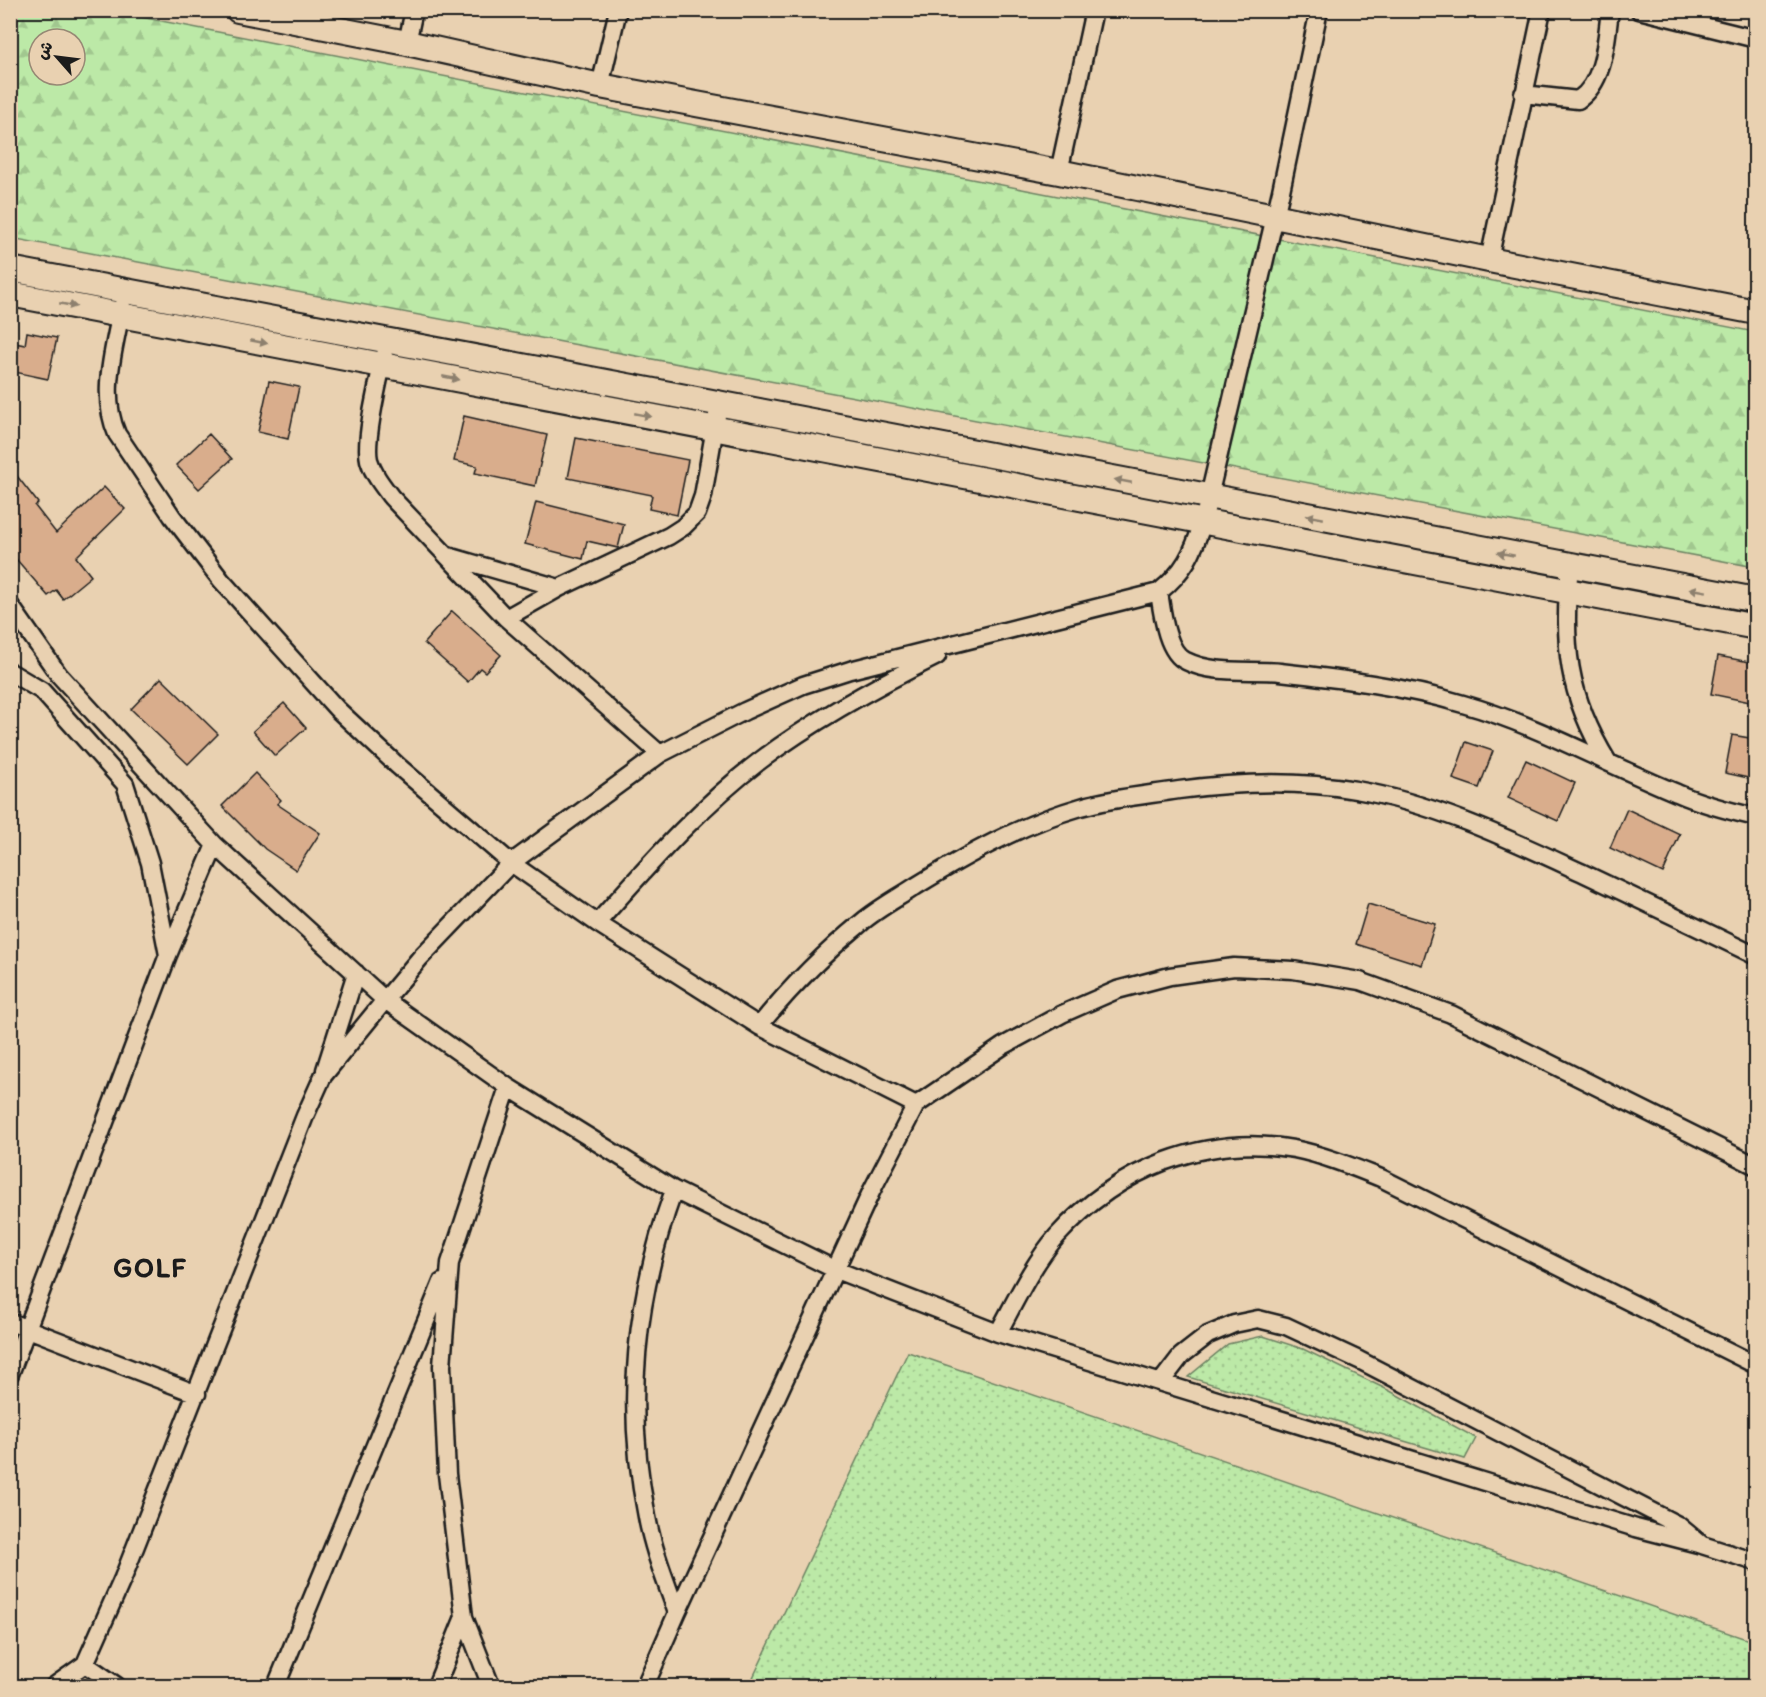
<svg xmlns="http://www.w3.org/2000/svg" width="1766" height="1697" viewBox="0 0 1766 1697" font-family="Itim,'Playpen Sans Arabic',sans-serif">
	<defs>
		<pattern id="grass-dots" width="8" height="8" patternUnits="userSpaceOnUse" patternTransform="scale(1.5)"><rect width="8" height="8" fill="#bce9a7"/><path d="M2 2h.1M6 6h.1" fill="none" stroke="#a1c78f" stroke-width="1.8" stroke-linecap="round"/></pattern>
		<pattern id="forest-firs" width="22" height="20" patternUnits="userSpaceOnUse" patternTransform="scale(1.5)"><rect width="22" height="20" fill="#bce9a7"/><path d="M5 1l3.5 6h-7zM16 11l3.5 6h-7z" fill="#a1c78f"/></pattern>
	</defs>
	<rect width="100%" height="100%" fill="#e9d1b1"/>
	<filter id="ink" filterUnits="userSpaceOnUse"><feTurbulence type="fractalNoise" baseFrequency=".0167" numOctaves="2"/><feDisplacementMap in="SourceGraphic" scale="12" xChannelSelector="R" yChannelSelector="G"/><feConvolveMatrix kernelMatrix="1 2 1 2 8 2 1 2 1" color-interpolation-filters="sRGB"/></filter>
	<g filter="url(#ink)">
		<path fill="url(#grass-dots)" stroke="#6c8262" stroke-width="1.5" d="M1263,1336L1303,1349L1390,1391L1476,1438L1465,1459L1188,1377L1228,1344Z
			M908,1352L1755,1642V1686H749Z"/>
		<path fill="url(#forest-firs)" stroke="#6c8262" stroke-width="1.5" fill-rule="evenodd" d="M10,11H110L1755,332V567L11,238ZM39,39H75V75H39Z"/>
		<path fill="#d9ad8c" stroke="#1c1c1c" stroke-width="1.5" d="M27,332L57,338L48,379L10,371V342L25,345Z
			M269,381L299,387L288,439L258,432Z
			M464,416L547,435L535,486L475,473L477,466L454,461Z
			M209,434L232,459L199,489L176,465Z
			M576,438L688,460L677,515L649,509L652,495L568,478Z
			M10,467L38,503L35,506L56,533L104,487L125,509L76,557L91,576L63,599L56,590L48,596L10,552Z
			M536,502L624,524L618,548L587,541L583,559L525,544Z
			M452,611L501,655L485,672L480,668L468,682L424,643Z
			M1718,656L1755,663V703L1711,694Z
			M161,678L218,734L188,764L131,709Z
			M284,703L306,728L275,756L253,731Z
			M1732,735L1755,739V764L1753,779L1725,773Z
			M1466,742L1493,751L1479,788L1453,779Z
			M1526,760L1575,783L1558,821L1508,798Z
			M255,773L281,800L277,804L320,833L296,870L265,849L222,806Z
			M1627,809L1680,834L1663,873L1610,848Z
			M1368,904L1435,924L1422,965L1356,944Z"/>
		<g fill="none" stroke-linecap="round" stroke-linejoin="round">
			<defs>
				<path id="street" d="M1639,10L1756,39
					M407,43L414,10
					M600,86L618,10
					M1523,94L1578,100C1605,82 1606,41 1610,10
					M1059,172L1094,10
					M1489,260L1542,10
					M122,306C115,348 99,393 117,434L172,516L221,580L337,709L398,766L511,863L597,923L759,1026L916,1105
					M384,356C379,379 364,439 369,460C373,474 382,485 391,497L506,618L660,754
					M448,556L559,588
					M1570,566C1562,643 1567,695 1608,762
					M1159,592C1162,611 1166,652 1186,661C1214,675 1250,669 1280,672C1342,679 1403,686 1463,704C1538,725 1606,764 1677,793C1702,804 1729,811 1756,817
					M10,605L59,675L215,845L385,1000L508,1087L674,1190L836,1270L998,1333L1636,1528L1702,1545
					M506,618L559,588L669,536L683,527L697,513L703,496L719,404
					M10,672L42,691L125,784L150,863L168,955
					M597,923C648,866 699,807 761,760C816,719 876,686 937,656
					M759,1026C790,988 823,954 861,923C877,909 898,898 916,886C968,854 1022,824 1081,807C1112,798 1147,795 1179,790C1238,782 1298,780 1356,790C1437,804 1511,840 1585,874C1642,901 1699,928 1756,956
					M325,1070L356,973
					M674,1190C635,1298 624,1404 647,1517C653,1550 666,1582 677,1613
					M10,1322L197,1394
					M998,1333C1016,1300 1032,1265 1057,1236C1117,1169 1205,1133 1294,1149C1324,1155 1353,1167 1381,1178L1756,1365
					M10,1374L168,955L215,845
					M1161,1382L1181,1356L1208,1335L1234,1324L1258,1319L1286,1326L1359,1360L1678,1525L1702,1545L1756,1562
					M85,1664L117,1686
					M54,1686L85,1664L123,1578L305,1116L323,1076L385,1000L420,958L511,863L660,754L745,711L803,685L850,670L1159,592C1184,572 1193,553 1203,522L1281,191L1319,10
					M276,1686L442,1282
					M436,1686L464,1617
					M491,1686L464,1617L447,1474L442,1366L450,1263L508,1087
					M645,1686L677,1613L872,1190L916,1105L1003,1046L1062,1014L1117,990L1170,976L1234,967L1293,970L1360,981L1451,1014L1756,1166"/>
				<path id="secondary" d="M238,10L407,43L600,86L1059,172L1489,260L1756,312
					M10,269L1756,600
					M10,294L1756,627"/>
			</defs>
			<use href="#street" stroke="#1c1c1c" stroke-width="21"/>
			<use href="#secondary" stroke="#1c1c1c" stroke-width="28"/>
			<use href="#street" stroke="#e9d1b1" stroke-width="16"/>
			<use href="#secondary" stroke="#e9d1b1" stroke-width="24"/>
		</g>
		<defs><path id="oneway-solid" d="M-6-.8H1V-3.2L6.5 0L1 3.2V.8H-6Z" transform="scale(1.5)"/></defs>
		<g fill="#8d806e">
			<use href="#oneway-solid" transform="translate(68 305) rotate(11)"/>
			<use href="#oneway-solid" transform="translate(259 342) rotate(11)"/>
			<use href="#oneway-solid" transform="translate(451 378) rotate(11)"/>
			<use href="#oneway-solid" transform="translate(643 415) rotate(11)"/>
			<use href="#oneway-solid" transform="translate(1123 481) rotate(-169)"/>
			<use href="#oneway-solid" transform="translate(1315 517) rotate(-169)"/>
			<use href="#oneway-solid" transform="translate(1506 554) rotate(-169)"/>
			<use href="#oneway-solid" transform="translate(1698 590) rotate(-170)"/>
		</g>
	</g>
	<g text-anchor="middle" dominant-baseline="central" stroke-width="6" stroke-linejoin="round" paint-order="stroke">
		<g font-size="28" font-weight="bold" letter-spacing="1.5" fill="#1c1c1c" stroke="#e9d1b1">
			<text x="150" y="1267">GOLF</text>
		</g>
	</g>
	<rect width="1766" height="1697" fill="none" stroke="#e9d1b1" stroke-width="36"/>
	<rect x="18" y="18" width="1730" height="1661" fill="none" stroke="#1c1c1c" stroke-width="2" filter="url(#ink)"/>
	<g transform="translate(57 57) rotate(298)"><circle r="28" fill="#e9d1b1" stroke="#978975" stroke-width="1.5"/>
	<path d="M0-4.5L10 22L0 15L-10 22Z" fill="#1c1c1c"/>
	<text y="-9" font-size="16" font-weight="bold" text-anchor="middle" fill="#1c1c1c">ش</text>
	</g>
</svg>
